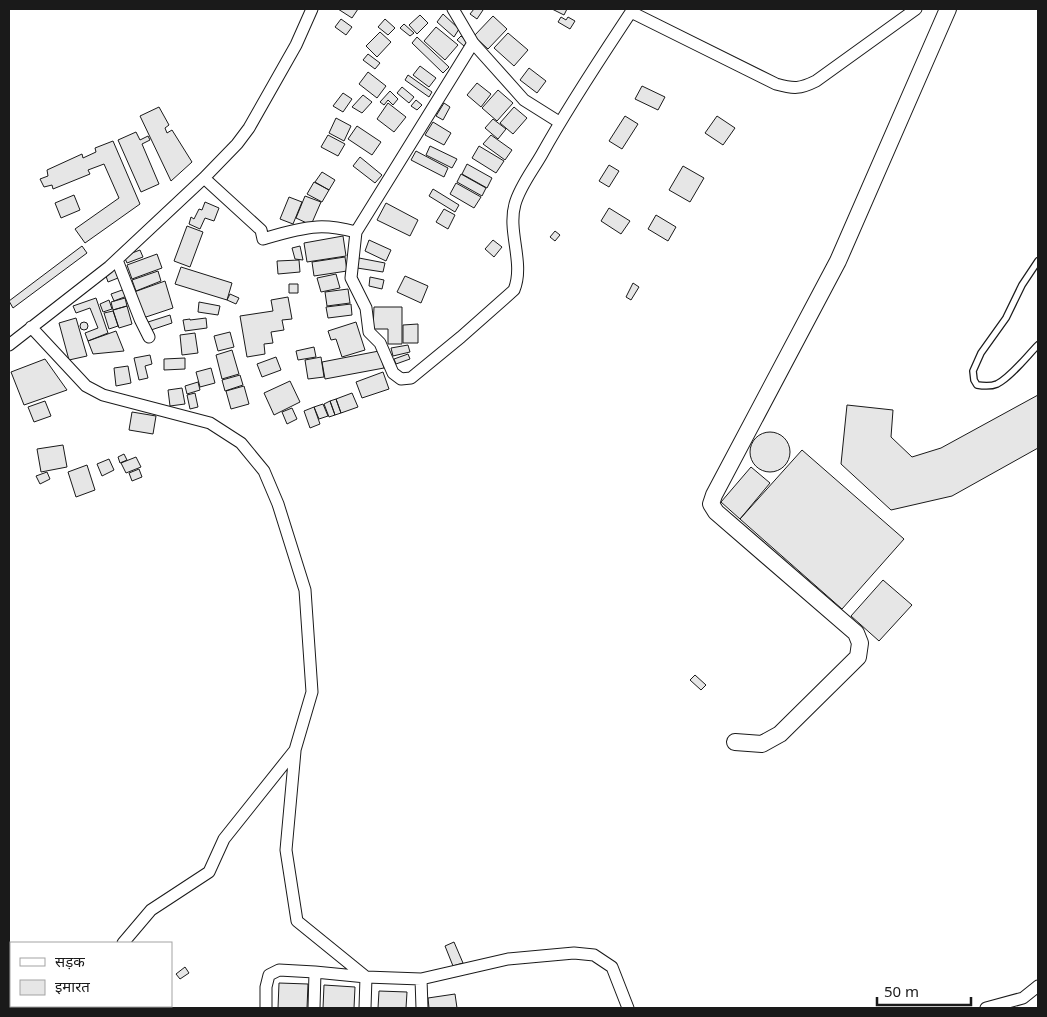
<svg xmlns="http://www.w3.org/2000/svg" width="1047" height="1017" viewBox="0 0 1047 1017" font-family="'Noto Sans','Noto Sans Devanagari',sans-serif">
	<rect width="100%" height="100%" fill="#fff"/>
	<path fill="#e6e6e6" stroke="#1a1a1a" d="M338,9H358L352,18Z
		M474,9H481L483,10L477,19L470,14Z
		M552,9H567L564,15Z
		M443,14L459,29L454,37L437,22Z
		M420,15L428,23L417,34L409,25Z
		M493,16L507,29L488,49L474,36Z
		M561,17L566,20L568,17L575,21L570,29L558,22Z
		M341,19L352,27L346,35L335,27Z
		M385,19L395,28L388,35L378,27Z
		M404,24L414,33L410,36L400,28Z
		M436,27L458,45L445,60L424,41Z
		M380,32L391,42L377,57L366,46Z
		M508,33L528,50L514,66L494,48Z
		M461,36L468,41L464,46L457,40Z
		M417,37L449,67L443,73L412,43Z
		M368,54L380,63L375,69L363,60Z
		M420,66L436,78L429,87L413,75Z
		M529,68L546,81L537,93L520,80Z
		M368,72L386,86L377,98L359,84Z
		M408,75L432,92L429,97L405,80Z
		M477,83L491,94L481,107L467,95Z
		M642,86L665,97L658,110L635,99Z
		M402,87L414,97L409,103L397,93Z
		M498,90L513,103L497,121L482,108Z
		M390,91L398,99L393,105L388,100L384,105L380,102Z
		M343,93L352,99L343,112L333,106Z
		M363,95L372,102L362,113L352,107Z
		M416,100L422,105L417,110L411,106Z
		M388,103L406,117L394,132L377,119Z
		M444,103L450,107L443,120L436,116Z
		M159,107L169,125L165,128L167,133L172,130L192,162L171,181L140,116Z
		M514,107L527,118L513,134L500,123Z
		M625,116L638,124L622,149L609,141Z
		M717,116L735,128L723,145L705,133Z
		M336,118L351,126L344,141L329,133Z
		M493,119L506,129L498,139L485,128Z
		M433,122L451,133L444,145L425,135Z
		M357,126L381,142L372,155L348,139Z
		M136,132L140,140L148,136L150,140L142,144L159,184L141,192L118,140Z
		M328,135L345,144L338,156L321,147Z
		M491,135L512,150L505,160L483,144Z
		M113,141L140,204L85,243L75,229L119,198L104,164L88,170L90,174L53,189L52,185L44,187L40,179L48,176L47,170L82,154L83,158L96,152L95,148Z
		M430,146L457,159L452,168L426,155Z
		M479,146L504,161L496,173L472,158Z
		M416,151L448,168L444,177L411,160Z
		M360,157L382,175L375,183L353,166Z
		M467,164L492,178L487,188L462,174Z
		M609,165L619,171L609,187L599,181Z
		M683,166L704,178L690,202L669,190Z
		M322,172L335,180L329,190L315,182Z
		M461,174L486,188L482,196L457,182Z
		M314,182L329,190L322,202L307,194Z
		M456,183L481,197L474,208L450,194Z
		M433,189L459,205L455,212L429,196Z
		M74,195L80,210L61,218L55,203Z
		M305,196L321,202L311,225L296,218Z
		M289,197L302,202L293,224L280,219Z
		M205,202L219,208L214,221L205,218L200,229L189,224L191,217L194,219L199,209L202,210Z
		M386,203L418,220L410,236L377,220Z
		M609,208L630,221L621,234L601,221Z
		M444,209L455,215L448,229L436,222Z
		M656,215L676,227L668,241L648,229Z
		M187,226L203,232L190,267L174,261Z
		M555,231L560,235L555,241L550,237Z
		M343,236L346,256L307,262L304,243Z
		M369,240L391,250L386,261L365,251Z
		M493,240L502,247L494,257L485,249Z
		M82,246L87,253L13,308L9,301Z
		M300,246L303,260L295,259L292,248Z
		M140,250L143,257L127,263L124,256Z
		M157,254L162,268L132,279L127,265Z
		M345,257L347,271L314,276L312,262Z
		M359,258L385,263L383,272L357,268Z
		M299,260L300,272L278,274L277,261Z
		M181,267L232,283L227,300L175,284Z
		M115,269L118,278L108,282L105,273Z
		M158,271L161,281L136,291L132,280Z
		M336,274L340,288L321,292L317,278Z
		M405,276L428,286L421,303L397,292Z
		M370,277L384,280L382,289L369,286Z
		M165,281L173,308L143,318L134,292Z
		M633,283L639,287L631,300L626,297Z
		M289,284H298V293H289Z
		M125,289L127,296L114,301L111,294Z
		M348,289L350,303L327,306L325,292Z
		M230,294L239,298L236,304L227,300Z
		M288,297L292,319L282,320L284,330L271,332L273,343L264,344L265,354L247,357L240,316L273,311L271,300Z
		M96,298L108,333L88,341L85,333L98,328L90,308L76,313L73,306Z
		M125,298L127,306L113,310L111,302Z
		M109,300L112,309L103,312L100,304Z
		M199,302L220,306L218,315L198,312Z
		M351,304L352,315L328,318L326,307Z
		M127,306L132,324L119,328L113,310Z
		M374,307H402V344H388V329H373Z
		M113,311L118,326L109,329L104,313Z
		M170,315L172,323L148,331L145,323Z
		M76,318L87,356L69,360L59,323Z
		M206,318L207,328L185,331L183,320L190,319V320Z
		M356,322L365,350L342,357L336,339L331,340L328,331Z
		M80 326a4 4 0 1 1 8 0a4 4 0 1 1-8 0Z
		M418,324V343H403V325Z
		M116,331L124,351L93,354L88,341Z
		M230,332L234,347L218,351L214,336Z
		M195,333L198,353L182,355L180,335Z
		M408,345L410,352L393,356L391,348Z
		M314,347L316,357L298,360L296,351Z
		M232,350L239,374L222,379L216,355Z
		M379,351L384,368L325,379L322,362Z
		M408,354L410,359L396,364L394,359Z
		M150,355L152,364L145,366L148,378L139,380L134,358Z
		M276,357L281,370L262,377L257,364Z
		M321,357L324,377L308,379L305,360Z
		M185,358V369L164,370V359Z
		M45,359L67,390L24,405L11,372Z
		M128,366L131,383L116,386L114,368Z
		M211,368L215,383L200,387L196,372Z
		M383,372L389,389L362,398L356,382Z
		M240,375L243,385L225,391L222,380Z
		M290,381L300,402L274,415L264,393Z
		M198,382L200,390L187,394L185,386Z
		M244,386L249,404L231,409L226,391Z
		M182,388L185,404L170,406L168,390Z
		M195,393L198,407L190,409L187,395Z
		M352,393L358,407L341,413L336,399Z
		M1038,395V448L952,496L891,510L841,464L847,405L893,410L891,437L912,457L941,448Z
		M336,399L341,413L335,415L330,401Z
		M45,401L51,416L34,422L28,407Z
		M330,401L335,415L329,417L324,404Z
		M323,404L328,416L319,419L314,407Z
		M314,407L320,424L310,428L304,411Z
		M292,408L297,419L287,424L282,412Z
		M132,412L156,416L153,434L129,430Z
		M750 452a20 20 0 1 1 40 0a20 20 0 1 1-40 0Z
		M63,445L67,467L41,472L37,449Z
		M802,450L904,539L842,609L740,519Z
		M124,454L127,460L120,463L118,457Z
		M136,457L141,467L126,473L121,463Z
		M109,459L114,470L102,476L97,464Z
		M87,465L95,490L76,497L68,472Z
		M751,467L770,483L740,519L721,502Z
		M139,469L142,477L132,481L129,473Z
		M47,472L50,479L40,484L36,476Z
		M883,580L912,605L879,641L851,616Z
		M695,675L706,685L701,690L690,680Z
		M454,942L463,963L453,966L445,946Z
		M185,967L189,973L180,979L176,974Z
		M279,983L308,984L307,1008H278Z
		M324,985L355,987L354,1008H323Z
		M379,991L407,992L406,1008H378Z
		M455,994L457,1008H429L428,998Z"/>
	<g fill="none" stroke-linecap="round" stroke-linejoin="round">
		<defs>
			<path id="lane" d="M1038,261L1022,285L1006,318L981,353L973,371L974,380L977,385C983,386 990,387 997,384C1011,377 1027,356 1038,345"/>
			<path id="street" d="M453,9L473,43L524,100L559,122
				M204,178L261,230L263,239C280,234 299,228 317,227C330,226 344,229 356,232L473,43
				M356,232L351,278L366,308L369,332L380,343L393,373L401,379L411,378L461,337L514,290C525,263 507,232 515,204C520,186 533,170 542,154C569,105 600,59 631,12L776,84C794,89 800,89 816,81L916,9
				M117,260L140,319L149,337
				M31,327L86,386L103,395L210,423L241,443L264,471L278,504L305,590L312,692L295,750L224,839L209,872L151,910L123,943
				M9,345L109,267L204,178L237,144L249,128L296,45L312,9
				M295,751L286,850L297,921L366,977
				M421,979L508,959L574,953L594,955L612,967L628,1008
				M117,1006L119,1008
				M266,1008V987L269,975L279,970L315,972
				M314,1008L315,972L366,977
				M365,1008L366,977L421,979L422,1008
				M986,1008L1023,998L1038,986"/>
			<path id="secondary" d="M735,742L762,744L780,734L858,657L860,643L856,633L716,512L711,504L714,495L838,261L948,9"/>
		</defs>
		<use href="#lane" stroke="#1a1a1a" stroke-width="8"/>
		<use href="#street" stroke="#1a1a1a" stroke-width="13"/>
		<use href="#secondary" stroke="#1a1a1a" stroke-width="18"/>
		<use href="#lane" stroke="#fff" stroke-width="5.5"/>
		<use href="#street" stroke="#fff" stroke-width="11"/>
		<use href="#secondary" stroke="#fff" stroke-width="16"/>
	</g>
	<rect width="1047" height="1017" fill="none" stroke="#1a1a1a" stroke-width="20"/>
	<rect x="10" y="942" width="162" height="65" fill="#ffffff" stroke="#a3a3a3"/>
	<rect x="20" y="958" width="25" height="8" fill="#ffffff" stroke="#a3a3a3"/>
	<text x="55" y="967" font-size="15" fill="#1a1a1a">सड़क</text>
	<rect x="20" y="980" width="25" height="15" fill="#e6e6e6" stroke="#a3a3a3"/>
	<text x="55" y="992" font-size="15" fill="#1a1a1a">इमारत</text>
	<path d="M877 997v8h94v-8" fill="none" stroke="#1a1a1a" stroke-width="2.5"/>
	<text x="884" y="997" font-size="15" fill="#1a1a1a" stroke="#ffffff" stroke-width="4" paint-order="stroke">50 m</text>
</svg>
